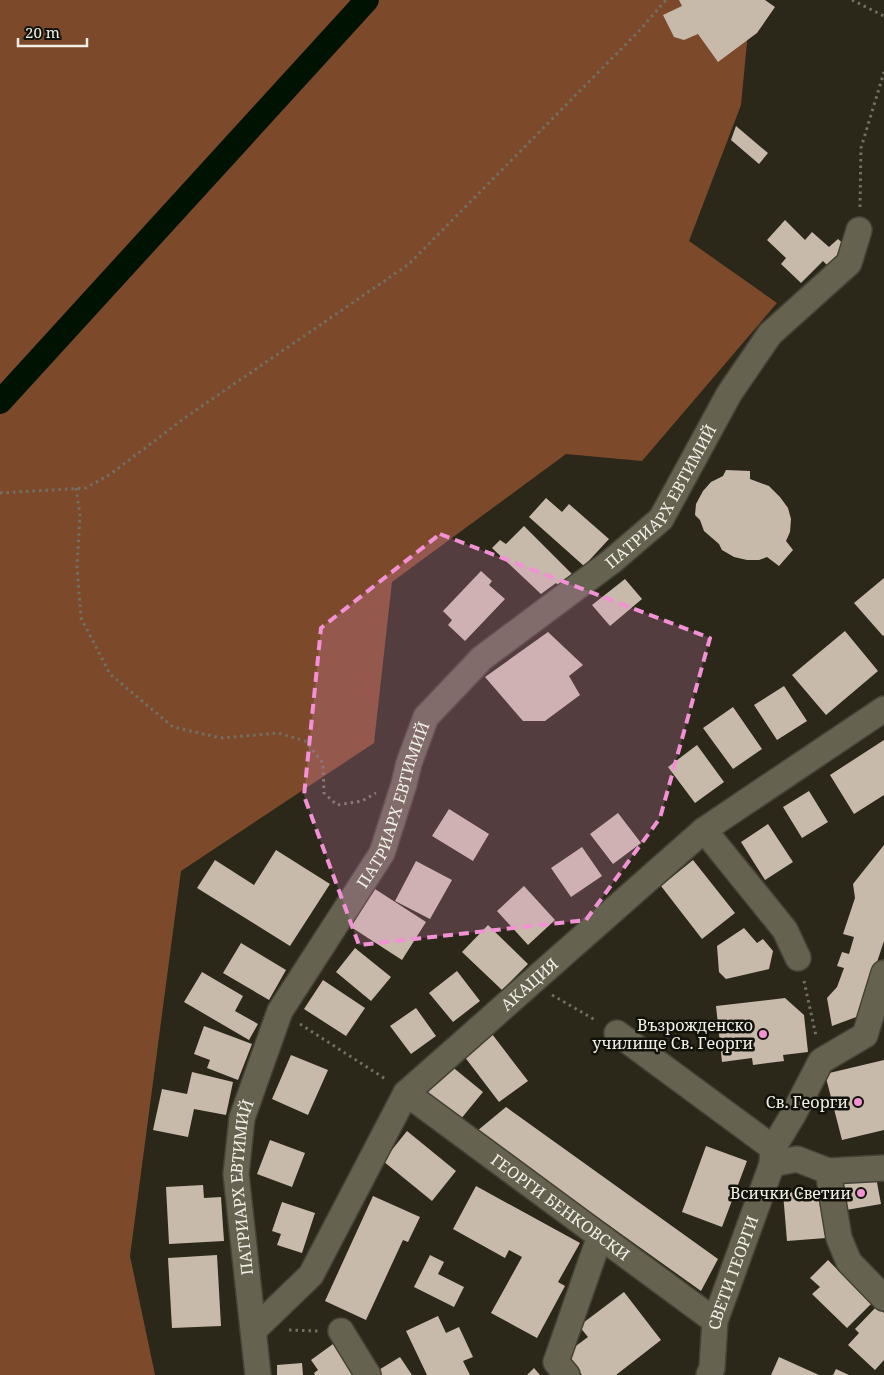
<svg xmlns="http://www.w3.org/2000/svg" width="884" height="1375" viewBox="0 0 884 1375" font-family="'Noto Serif',serif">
	<rect width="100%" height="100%" fill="#2b2819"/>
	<path fill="#7c4a2b" d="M0,0H751L741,105L689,241L777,303L642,461L566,454L392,582L374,743L181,871L130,1256L155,1375H0Z"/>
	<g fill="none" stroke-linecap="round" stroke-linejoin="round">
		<path stroke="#001202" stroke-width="24" d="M0,402L367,0"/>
	</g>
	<path fill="#c7baaa" d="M679,0H765L775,7L757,33L718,62L698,34L684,40L674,37L663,15L682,6Z
		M736,126L768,153L759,164L731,140Z
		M785,220L805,240L812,232L829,247L838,239L848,248L829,267L823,261L801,283L781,264L786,258L767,240Z
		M726,470L750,471V479L769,486L780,497L788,508L791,519L790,532L786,541L793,550L779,566L767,557L759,560H747L734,557L722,550L719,544L704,531L700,520L695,515L696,504L703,491L711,482L723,476Z
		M546,498L562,512L569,504L609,539L584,566L529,517Z
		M524,526L572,574L559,586L556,583L541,594L492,548L500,540L506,544Z
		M481,571L492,581L489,585L505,599L465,641L448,625L452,620L443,611Z
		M884,578V635L883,636L854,603Z
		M625,579L642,599L610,626L592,605Z
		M845,631L878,671L826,715L792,675Z
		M548,632L583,665L569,676L580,695L545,721H523L485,677Z
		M784,686L807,721L777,740L754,705Z
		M733,707L762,749L733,769L703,728Z
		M884,740V795L854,814L830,775Z
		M697,745L724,782L695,803L668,767Z
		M809,791L828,822L802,838L783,807Z
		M449,809L489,834L473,861L432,836Z
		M618,813L641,843L613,864L590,834Z
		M768,824L793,862L765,880L741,842Z
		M884,845V941L859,1016L832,1026L827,998L837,987L844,968L837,966L842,952L849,954L854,937L843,934L855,898L853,884Z
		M582,847L602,876L571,897L551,868Z
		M276,850L330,884L290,946L197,888L215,860L254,885Z
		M693,860L735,913L702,939L661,886Z
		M416,861L452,880L430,919L395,901Z
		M524,886L555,920L528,945L497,911Z
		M375,889L426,922L402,960L351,927Z
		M488,925L528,964L502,990L462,952Z
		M744,928L757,943L763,939L773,951L769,969L726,979L719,972L717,946Z
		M241,943L286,970L269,1000L223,973Z
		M355,948L391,977L371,1001L336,972Z
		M457,971L480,1001L453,1022L429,993Z
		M202,972L243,996L235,1011L258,1024L249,1040L184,1002Z
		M323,980L365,1008L346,1036L304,1009Z
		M785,998L804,1015L808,1052L783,1055L784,1061L753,1065L752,1058L722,1062L716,1006Z
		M416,1008L436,1036L411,1054L390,1026Z
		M204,1026L252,1044L238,1080L207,1068L210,1060L194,1054Z
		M492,1034L528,1081L499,1102L464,1056Z
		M291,1055L328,1070L308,1115L272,1099Z
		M884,1060V1130L842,1140L825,1074Z
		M450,1065L483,1092L460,1120L427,1093Z
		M192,1072L233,1082L226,1115L194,1109L188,1137L153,1130L162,1089L187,1094Z
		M506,1107L718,1259L701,1291L477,1131Z
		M407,1131L456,1171L432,1201L383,1161Z
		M270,1140L305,1153L292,1187L257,1174Z
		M706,1146L747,1161L722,1227L682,1212Z
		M876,1177L881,1204L846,1210L841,1183Z
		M203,1185L204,1198L221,1197L224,1241L169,1244L166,1187Z
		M476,1186L580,1243L558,1282L565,1286L537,1338L491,1313L522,1257L509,1250L505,1258L453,1229Z
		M822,1190L826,1238L787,1241L783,1193Z
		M373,1196L420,1217L408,1242L403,1240L366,1320L325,1301Z
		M282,1202L315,1213L302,1253L277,1245L281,1234L272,1231Z
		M217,1255L221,1326L172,1328L168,1258Z
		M430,1255L444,1262L438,1274L464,1287L454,1307L414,1287Z
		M828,1260L871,1304L847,1328L812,1294L820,1287L810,1278Z
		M624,1292L661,1340L616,1375H582L565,1354L588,1337L579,1326Z
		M877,1306L884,1313V1360L875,1370L848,1345L859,1333L855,1329Z
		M438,1316L446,1333L459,1327L473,1357L463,1361L470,1375H427L406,1331Z
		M333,1344L356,1375H315L314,1373L318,1370L311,1360Z
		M400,1357L412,1375H380L377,1371Z
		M779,1357L819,1375H771Z
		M302,1363L303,1375H277V1365Z
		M534,1368L540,1375H527Z
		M836,1369L849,1375H833Z"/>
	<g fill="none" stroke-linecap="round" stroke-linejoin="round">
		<defs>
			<g id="minor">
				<path d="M704,830L785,930L798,958"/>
				<path d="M617,1033L773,1148"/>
				<path id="s1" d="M406,1093L715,1321"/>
				<path d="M772,1164L797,1159L828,1171L884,1168"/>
				<path d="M828,1171L839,1238L849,1262L884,1298"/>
				<path id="s2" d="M254,1330L311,1275L406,1093L704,830L884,709"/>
				<path d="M341,1331L368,1375"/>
				<path id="s3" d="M258,1375L236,1174L242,1118L280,1011L382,853L404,784L409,763L426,717L482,658L612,561L661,519L729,394L770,334L849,263L859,230"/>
				<path d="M567,1375L556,1362L600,1236"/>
				<path id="s4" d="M709,1375L712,1368L715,1321L772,1164L773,1148L793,1115L821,1061L865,1035L884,973"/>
			</g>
		</defs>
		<use href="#minor" stroke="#454236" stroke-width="28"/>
		<path stroke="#727062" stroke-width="3" stroke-dasharray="2.5 4" stroke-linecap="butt" d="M852,0L884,16
			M860,207L861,148L884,72
			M76,488L80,515L77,567L81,618L110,674L173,727L221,738L278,733L305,741L323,763L324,793L337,805L362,801L376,793
			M0,493L86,488L112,473L186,417L409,264L638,32L666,0
			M804,981L816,1036
			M552,995L597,1021
			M300,1024L387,1080
			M289,1330L318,1331"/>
		<use href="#minor" stroke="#656250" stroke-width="25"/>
	</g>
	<path fill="#f391d6" fill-opacity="0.2" stroke="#f391d6" stroke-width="4" stroke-dasharray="10 6" stroke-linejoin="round" d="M440,534L710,638L660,818L586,920L359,945L304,796L321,628Z"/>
	<g fill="#f391d6" stroke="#12110a" stroke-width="2">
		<circle cx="763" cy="1034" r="5"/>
		<circle cx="858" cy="1102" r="5"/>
		<circle cx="861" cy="1193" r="5"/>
	</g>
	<g text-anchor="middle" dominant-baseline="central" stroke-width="5" stroke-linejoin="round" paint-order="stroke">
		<g font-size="16" fill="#f1f0e6" stroke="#12110a">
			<text stroke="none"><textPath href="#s3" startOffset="1029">ПАТРИАРХ ЕВТИМИЙ</textPath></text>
			<text stroke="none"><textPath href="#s3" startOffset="609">ПАТРИАРХ ЕВТИМИЙ</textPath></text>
			<text stroke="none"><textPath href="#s2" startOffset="449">АКАЦИЯ</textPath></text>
			<text stroke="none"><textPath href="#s3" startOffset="189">ПАТРИАРХ ЕВТИМИЙ</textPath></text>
			<text stroke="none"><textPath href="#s1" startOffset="192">ГЕОРГИ БЕНКОВСКИ</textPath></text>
			<text stroke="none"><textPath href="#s4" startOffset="106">СВЕТИ ГЕОРГИ</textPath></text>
		</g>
		<g font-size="16" fill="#f1f0e6" stroke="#12110a" text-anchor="end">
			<text x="753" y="1025">Възрожденско<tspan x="753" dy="18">училище Св. Георги</tspan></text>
			<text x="848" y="1102">Св. Георги</text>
			<text x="851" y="1193">Всички Светии</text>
		</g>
	</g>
	<path d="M18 38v8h69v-8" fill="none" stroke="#f1f0e6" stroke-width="2.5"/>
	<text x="25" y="38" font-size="15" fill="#f1f0e6" stroke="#12110a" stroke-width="4" paint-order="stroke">20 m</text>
</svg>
